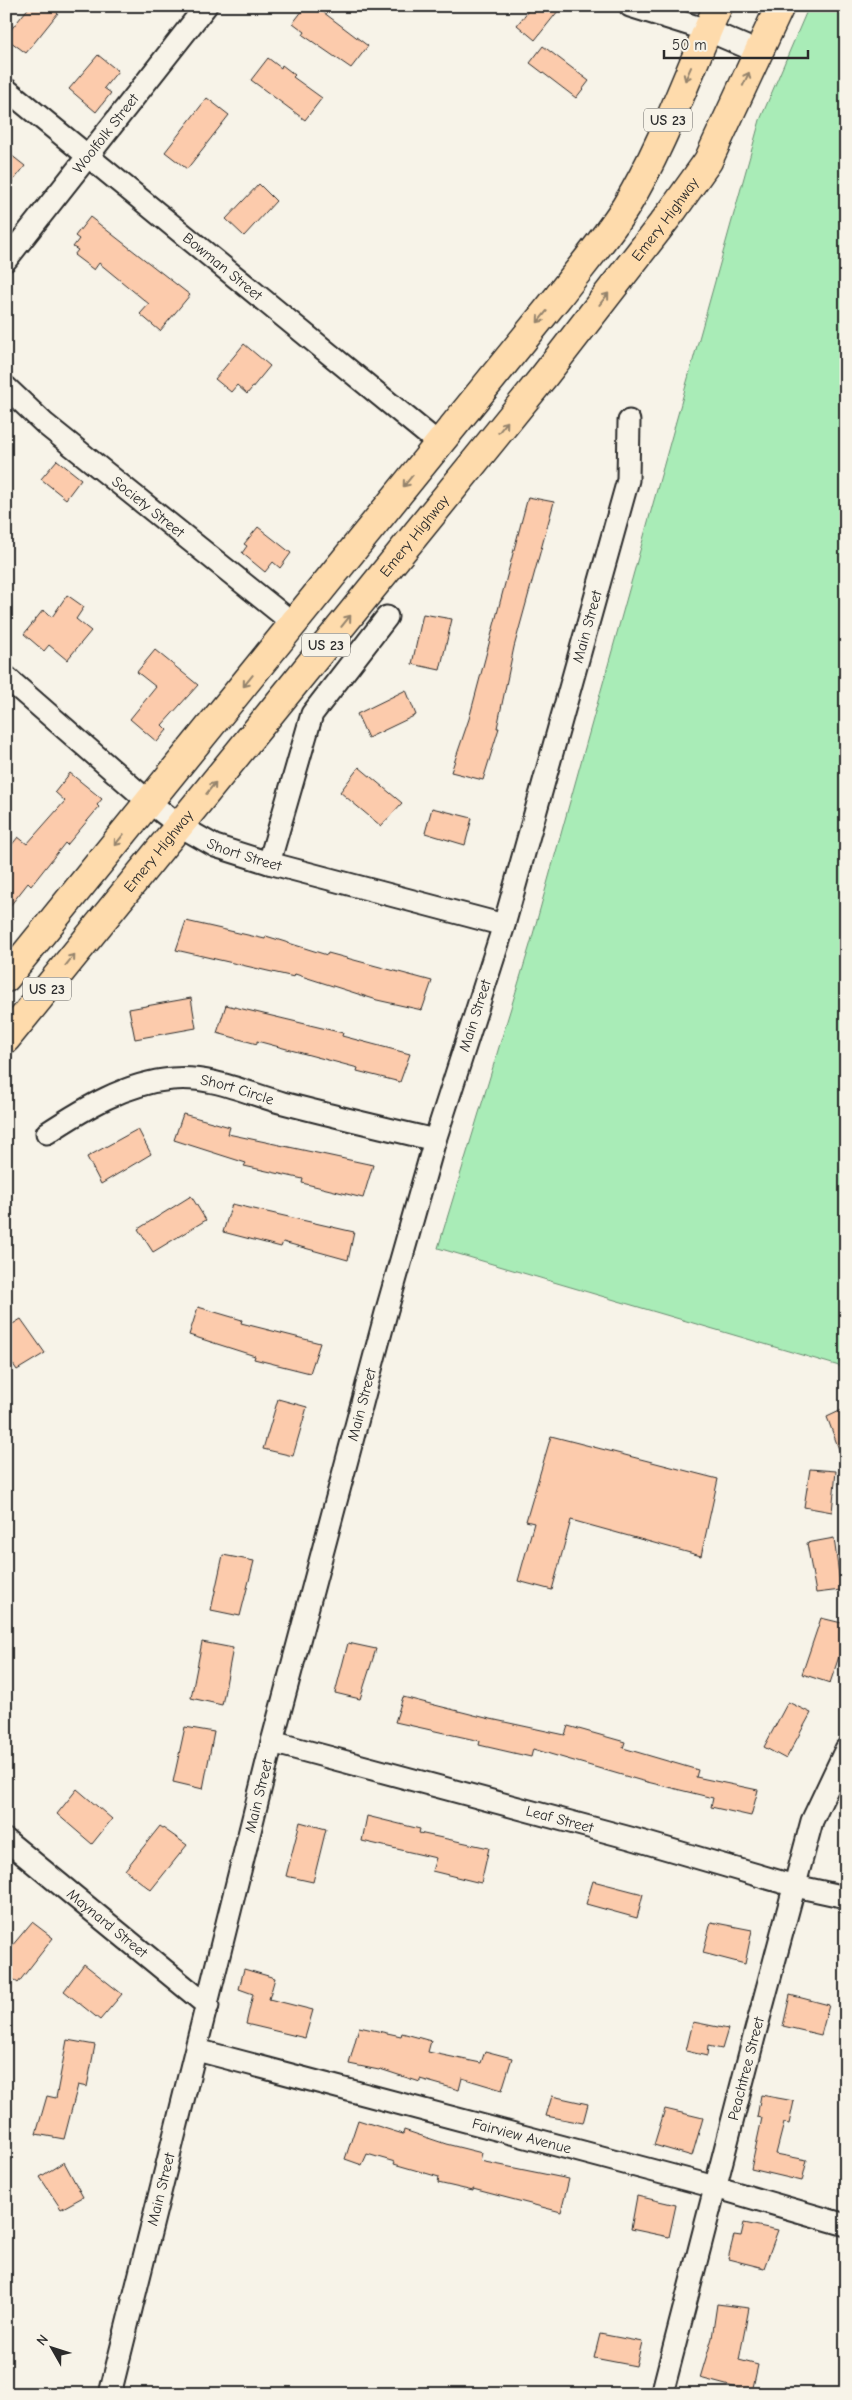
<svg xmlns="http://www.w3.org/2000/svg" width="852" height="2400" viewBox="0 0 852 2400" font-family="'Comic Neue',sans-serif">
	<rect width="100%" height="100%" fill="#f7f3e8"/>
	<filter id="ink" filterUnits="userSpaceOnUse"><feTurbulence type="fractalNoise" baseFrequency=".02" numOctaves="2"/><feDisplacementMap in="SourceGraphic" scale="10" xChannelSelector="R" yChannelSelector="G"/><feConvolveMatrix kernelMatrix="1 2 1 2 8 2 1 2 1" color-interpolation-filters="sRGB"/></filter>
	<g filter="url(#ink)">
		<path fill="#a9ecb7" stroke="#6a8c71" d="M809,6H846V1368L438,1248L530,945L760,120Z"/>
		<path fill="#fccbac" stroke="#2b2b2b" d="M30,6H50L58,13L26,53L7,39L11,34L9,32Z
			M306,6H315L368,46L351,68L303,35L305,32L293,23Z
			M532,6H562L535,40L517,25Z
			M543,46L589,81L576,98L530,63Z
			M98,55L118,71L104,88L111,93L96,112L69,89Z
			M268,58L281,68L282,65L295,75L293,77L322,98L305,120L251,80Z
			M207,98L229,115L187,169L165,152Z
			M6,151L25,166L6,190Z
			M259,184L276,201L244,236L226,219Z
			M90,217L190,295L160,331L140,314L149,304L99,263L94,270L74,255L78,250L73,247L79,239L75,236Z
			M244,344L270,366L247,394L237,385L231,392L215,379Z
			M57,460L81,479L66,499L41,479Z
			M528,497L554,502L514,647L497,728H499L483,780L451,772L469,719Z
			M258,527L291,553L280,568L273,562L265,572L242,553L247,546L244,544Z
			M67,595L84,607L76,619L91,631L67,660L49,645L44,651L24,634L43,610L52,617Z
			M423,614L452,619L440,670L412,664Z
			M155,650L198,685L162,725L167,730L157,742L130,719L156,687L137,672Z
			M406,690L416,715L368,738L357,714Z
			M359,767L402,803L381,826L340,792Z
			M70,773L102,799L97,805L99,807L67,845L65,843L31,886L28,883L6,911V852L18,837L27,844L65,801L55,792Z
			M432,808L472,818L465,845L425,833Z
			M186,921L265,939L266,936L327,955L328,953L432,981L422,1010L377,1000L295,974L294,977L176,950Z
			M191,998L196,1028L135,1039L129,1009Z
			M226,1005L343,1033L342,1036L410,1054L400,1082L357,1071L358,1068L257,1041V1044L217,1033Z
			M183,1114L230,1127L228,1134L373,1165L363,1198L302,1183L303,1179L244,1166L246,1163L174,1140Z
			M138,1129L151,1154L101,1184L87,1157Z
			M191,1196L206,1220L153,1252L138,1229Z
			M232,1204L354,1232L348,1260L283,1242L281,1247L223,1232Z
			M198,1307L242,1320L241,1323L320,1343L310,1373L254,1359L255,1356L189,1335Z
			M21,1319L45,1353L17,1370L6,1354V1328Z
			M278,1399L307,1407L293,1456L263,1449Z
			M846,1408V1463H844L827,1417Z
			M551,1436L718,1479L701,1556L571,1520L552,1590L518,1581L534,1523L526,1521Z
			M810,1469L836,1471L832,1512L804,1507Z
			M834,1538L841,1590L816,1593L807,1543Z
			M223,1555L254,1561L240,1616L211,1610Z
			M821,1618L846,1624V1636L830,1683L802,1674Z
			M202,1642L233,1648L222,1705L191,1698Z
			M348,1643L376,1649L360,1699L335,1693Z
			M403,1697L486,1718L565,1735L568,1726L625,1742L623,1748L698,1770L696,1777L758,1790L751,1816L711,1807L713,1798L639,1780L533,1749L531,1757L479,1745L480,1741L395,1722Z
			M788,1702L811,1713L786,1759L764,1747Z
			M185,1727L214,1732L203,1789L173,1782Z
			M77,1789L112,1819L92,1844L57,1814Z
			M367,1816L420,1829L419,1833L489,1848L481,1883L432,1871L436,1858L362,1841Z
			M300,1822L326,1829L313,1882L286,1876Z
			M160,1826L187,1845L151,1890L125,1870Z
			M593,1881L643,1894L637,1918L586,1904Z
			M32,1922L53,1938L18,1983L6,1974V1953Z
			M711,1922L752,1930L745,1964L703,1953Z
			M84,1964L122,1994L100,2020L64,1991Z
			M244,1969L275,1978L269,1999L313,2010L305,2038L246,2024L253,1994L239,1989Z
			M790,1995L829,2005L821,2035L783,2026Z
			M693,2022L728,2029L722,2049L708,2046L707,2056L686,2051Z
			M359,2027L401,2036L402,2033L431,2041L428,2052L481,2063L485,2051L512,2058L502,2090L462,2078L459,2090L420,2079V2082L380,2069L379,2070L349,2064Z
			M67,2040L95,2045L87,2087L78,2085L64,2139L36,2134L47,2096L56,2098Z
			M761,2095L794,2101L789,2124L784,2123L776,2154L807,2160L802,2181L751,2169L762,2118L757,2117Z
			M552,2096L588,2104L583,2123L546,2116Z
			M665,2109L703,2118L692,2156L654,2145Z
			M358,2120L403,2134L404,2130L446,2144L482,2153L480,2161L569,2179L561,2212L473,2189V2191L438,2183L439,2177L394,2164L395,2162L367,2154L362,2165L345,2159Z
			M64,2162L83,2197L61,2209L40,2177Z
			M637,2196L676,2205L669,2237L631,2229Z
			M744,2223L778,2230L764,2268L728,2259L734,2235L741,2236Z
			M717,2304L749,2308L739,2360L758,2365L752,2392L700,2378L712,2338Z
			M600,2334L642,2342L636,2366L594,2358Z"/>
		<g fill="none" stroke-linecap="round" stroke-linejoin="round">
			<defs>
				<g id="minor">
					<path d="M630,6L707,30L758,52"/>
					<path id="s1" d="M6,89L438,443"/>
					<path id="s2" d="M6,260L206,6"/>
					<path id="s3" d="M6,387L45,424L294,624"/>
					<path id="s4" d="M6,677L149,802L180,826L215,846L269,863L504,925"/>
					<path d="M269,863L312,714L387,617"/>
					<path id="s5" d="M47,1133C85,1108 126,1083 172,1079C210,1075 247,1093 283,1103C333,1116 384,1128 435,1140"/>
					<path id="s6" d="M272,1742L630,1838L795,1886L846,1897"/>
					<path id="s7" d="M6,1840L208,2006"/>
					<path id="s8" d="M197,2050L715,2187L846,2225"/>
					<path id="s9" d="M110,2394L272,1742L386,1313L435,1140L504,925L628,480L629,421"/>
					<path id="s10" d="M662,2394L754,2037L812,1821L846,1749"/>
				</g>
				<g id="trunk">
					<path d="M6,978L558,297C580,268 605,239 625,208C662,148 689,71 718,6"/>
					<path id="s11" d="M6,1039L545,375L673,210L708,161L780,6"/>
				</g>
			</defs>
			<use href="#minor" stroke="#2b2b2b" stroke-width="25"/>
			<use href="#trunk" stroke="#2b2b2b" stroke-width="31"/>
			<use href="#minor" stroke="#f7f3e8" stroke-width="21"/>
			<use href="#trunk" stroke="#fedbac" stroke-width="28"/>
		</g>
		<defs><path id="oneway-shaft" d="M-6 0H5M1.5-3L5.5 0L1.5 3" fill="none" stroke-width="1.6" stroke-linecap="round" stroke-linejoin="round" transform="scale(1.25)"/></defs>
		<g stroke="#94836c">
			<use href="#oneway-shaft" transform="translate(688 74) rotate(114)"/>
			<use href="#oneway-shaft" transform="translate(746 79) rotate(-65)"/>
			<use href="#oneway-shaft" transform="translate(604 299) rotate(-52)"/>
			<use href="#oneway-shaft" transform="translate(542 317) rotate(129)"/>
			<use href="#oneway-shaft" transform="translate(503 427) rotate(-51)"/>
			<use href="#oneway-shaft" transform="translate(408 481) rotate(129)"/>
			<use href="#oneway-shaft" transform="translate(346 621) rotate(-51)"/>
			<use href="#oneway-shaft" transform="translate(248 681) rotate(129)"/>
			<use href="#oneway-shaft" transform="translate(211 788) rotate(-51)"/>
			<use href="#oneway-shaft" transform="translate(119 840) rotate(129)"/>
			<use href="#oneway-shaft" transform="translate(70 960) rotate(-51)"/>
		</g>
	</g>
	<g text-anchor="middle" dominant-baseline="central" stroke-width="4" stroke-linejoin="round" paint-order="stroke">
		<g fill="#f7f3e8" stroke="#686764" stroke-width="1">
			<rect x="644" y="108.5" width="48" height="23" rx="4"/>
			<rect x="302" y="633.5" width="48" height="23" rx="4"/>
			<rect x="23" y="977.5" width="48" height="23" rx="4"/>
		</g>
		<g font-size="14" font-weight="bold" fill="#2b2b2b">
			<text x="668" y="120">US 23</text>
			<text x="326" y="645">US 23</text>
			<text x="47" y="989">US 23</text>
		</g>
		<g font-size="15" fill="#2b2b2b" stroke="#f7f3e8">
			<text stroke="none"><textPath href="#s2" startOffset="161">Woolfolk Street</textPath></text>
			<text stroke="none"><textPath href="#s11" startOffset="1052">Emery Highway</textPath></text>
			<text stroke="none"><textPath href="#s1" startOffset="280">Bowman Street</textPath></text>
			<text stroke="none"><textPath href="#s3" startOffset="186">Society Street</textPath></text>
			<text stroke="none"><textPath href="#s11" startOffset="648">Emery Highway</textPath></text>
			<text stroke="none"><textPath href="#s9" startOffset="1831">Main Street</textPath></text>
			<text stroke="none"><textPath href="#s11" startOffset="242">Emery Highway</textPath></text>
			<text stroke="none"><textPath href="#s4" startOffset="300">Short Street</textPath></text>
			<text stroke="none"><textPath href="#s9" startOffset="1426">Main Street</textPath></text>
			<text stroke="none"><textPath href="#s5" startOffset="204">Short Circle</textPath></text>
			<text stroke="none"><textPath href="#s9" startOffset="1021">Main Street</textPath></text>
			<text stroke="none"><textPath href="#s9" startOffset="616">Main Street</textPath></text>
			<text stroke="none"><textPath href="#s6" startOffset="298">Leaf Street</textPath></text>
			<text stroke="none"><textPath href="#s7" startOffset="131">Maynard Street</textPath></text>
			<text stroke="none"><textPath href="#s10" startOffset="336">Peachtree Street</textPath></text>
			<text stroke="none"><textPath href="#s8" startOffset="336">Fairview Avenue</textPath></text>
			<text stroke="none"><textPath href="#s9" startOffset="211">Main Street</textPath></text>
		</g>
	</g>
	<rect width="852" height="2400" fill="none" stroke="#f7f3e8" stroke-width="25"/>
	<rect x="12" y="12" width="827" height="2375" fill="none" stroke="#2b2b2b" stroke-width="2" filter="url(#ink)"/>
	<g transform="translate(52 2348) rotate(309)" stroke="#f7f3e8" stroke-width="4" paint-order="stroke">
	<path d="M0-4L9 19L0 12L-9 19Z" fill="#2b2b2b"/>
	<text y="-8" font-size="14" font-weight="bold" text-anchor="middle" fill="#2b2b2b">N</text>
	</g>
	<path d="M664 50v8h144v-8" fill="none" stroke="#2b2b2b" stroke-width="2.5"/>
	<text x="672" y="50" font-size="15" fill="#2b2b2b" stroke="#f7f3e8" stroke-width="4" paint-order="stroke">50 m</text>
</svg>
